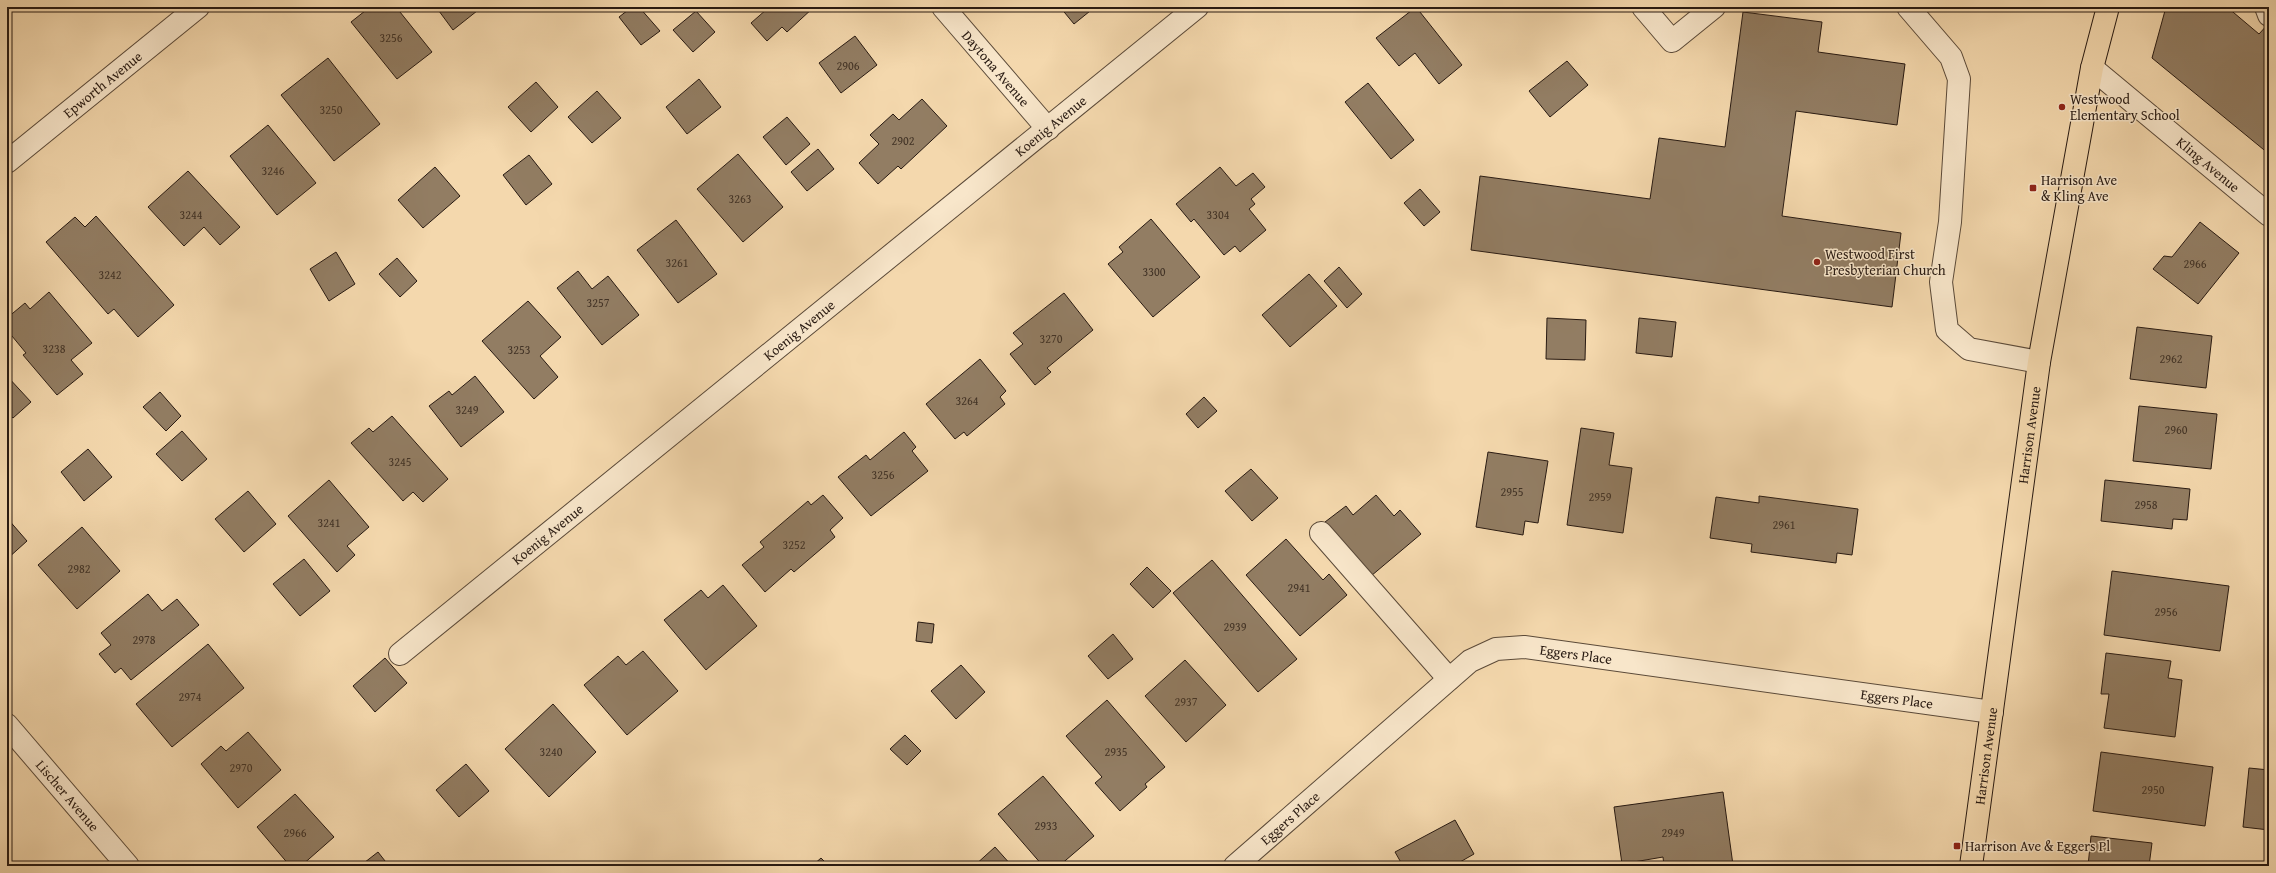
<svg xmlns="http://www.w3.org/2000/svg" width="2276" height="873" viewBox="0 0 2276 873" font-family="'Gentium Book Plus',serif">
	<rect width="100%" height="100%" fill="#f4d8ad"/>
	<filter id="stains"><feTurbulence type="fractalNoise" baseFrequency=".005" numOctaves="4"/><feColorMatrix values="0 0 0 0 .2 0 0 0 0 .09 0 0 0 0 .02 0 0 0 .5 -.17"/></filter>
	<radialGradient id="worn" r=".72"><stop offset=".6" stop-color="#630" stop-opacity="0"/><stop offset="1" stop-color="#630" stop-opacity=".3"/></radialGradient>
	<path fill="#927d63" stroke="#281a12" d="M370,7H396L432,52L397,79L351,22Z
		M436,7H482L453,30Z
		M632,7H639L660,31L641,45L619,17Z
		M765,7H814L787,32L782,27L767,41L751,23L767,9Z
		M1060,7H1095L1074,24Z
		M1416,7L1462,65L1439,84L1415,53L1399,66L1376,38Z
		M2166,7H2227L2259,34L2269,23V154L2152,58Z
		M696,11L715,32L693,52L673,30Z
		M1743,12L1822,22L1818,52L1905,64L1897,125L1796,111L1782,216L1901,233L1892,307L1471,250L1480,176L1650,199L1659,138L1725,147Z
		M855,36L877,65L841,93L819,63Z
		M328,58L380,124L334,161L281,95Z
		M1567,61L1588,85L1550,117L1529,91Z
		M699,79L721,107L687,134L666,107Z
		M536,82L558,107L531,132L508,107Z
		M1368,83L1414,140L1391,159L1345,102Z
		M597,91L621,118L592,143L568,117Z
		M922,99L947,126L901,169L898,166L878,184L859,163L879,144L870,135L893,114L899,120Z
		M787,117L810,144L786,165L763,137Z
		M268,125L316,183L277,215L230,156Z
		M818,149L834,169L807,191L791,172Z
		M738,154L783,207L743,242L697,189Z
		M529,155L552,184L526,205L503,175Z
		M435,167L460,196L423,228L398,200Z
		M1220,167L1236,186L1253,173L1265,187L1251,199L1255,204L1249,209L1266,230L1240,252L1235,246L1224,255L1194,219L1191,222L1176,204Z
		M188,171L240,227L220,245L204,227L184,246L148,207Z
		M1420,189L1440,212L1424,226L1404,203Z
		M96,216L174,305L138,337L114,309L108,314L46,242L75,217L85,227Z
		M1151,219L1200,277L1153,317L1108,264L1123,252L1119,247Z
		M676,220L717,274L678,303L637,250Z
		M2200,222L2239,253L2198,304L2153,269L2164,256L2172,257Z
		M336,252L355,284L329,301L310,269Z
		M397,258L417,281L400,297L379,274Z
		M1339,267L1362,294L1347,308L1324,281Z
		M578,271L592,289L608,276L639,315L602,345L557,288Z
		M1309,274L1337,306L1290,347L1262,315Z
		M49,292L92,343L71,360L83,374L57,395L23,355L26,353L7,330V318L25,303L30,309Z
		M1064,293L1093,330L1047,368L1051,372L1035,385L1010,354L1023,344L1013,333Z
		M528,301L561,337L540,356L558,377L534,399L482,341Z
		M1547,318L1586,320L1585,360L1546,359Z
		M1639,318L1676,322L1672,357L1636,353Z
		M2137,327L2212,336L2206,388L2130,379Z
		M980,359L1006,391L1000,397L1005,404L967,436L964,432L955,439L926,404Z
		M7,376L31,402L13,418L8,414L7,415Z
		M475,376L504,412L461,447L429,406L449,391L452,395Z
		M160,392L181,416L166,431L143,407Z
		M1204,397L1217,411L1198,428L1186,414Z
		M2139,406L2217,414L2211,469L2133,461Z
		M392,416L448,479L423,502L413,492L403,501L351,443L369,428L373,432Z
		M1581,428L1614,433L1609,465L1632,468L1623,533L1567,525Z
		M182,431L207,459L182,481L156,454Z
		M904,432L916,447L912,451L928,471L871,516L838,477L866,455L870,460Z
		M88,449L112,477L84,501L61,472Z
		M1488,452L1548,461L1538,523L1525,521L1523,535L1476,527Z
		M1251,469L1278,498L1252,521L1225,491Z
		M329,480L369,527L347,546L355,555L337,572L288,516Z
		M2105,480L2190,489L2187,520L2173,519L2172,529L2101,521Z
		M248,491L276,524L244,552L215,519Z
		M823,495L843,518L830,530L835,537L794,572L791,569L765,592L742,565L764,547L760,542L808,501L811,505Z
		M1376,495L1394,516L1400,510L1421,534L1371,576L1325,522L1346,506L1353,515Z
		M1759,496L1858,509L1852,555L1837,553L1836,563L1751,552L1752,544L1710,538L1716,497L1759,503Z
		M7,518L27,541L7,559Z
		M82,527L120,571L77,609L38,565Z
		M1286,539L1323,580L1329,574L1347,595L1300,636L1246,575Z
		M304,559L330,591L300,616L273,584Z
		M1212,560L1297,659L1258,692L1173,593Z
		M1147,567L1171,591L1153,608L1130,584Z
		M2112,571L2229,586L2220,651L2104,635Z
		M723,585L757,626L706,670L664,620L701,590L708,598Z
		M148,594L162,611L177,599L199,625L131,680L121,668L115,673L99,654L111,645L101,633Z
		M918,622L934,624L932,643L916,641Z
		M1113,634L1133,659L1108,679L1088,656Z
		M208,644L244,688L172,747L136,704Z
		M643,651L678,691L627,735L584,685L618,656L626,665Z
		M2106,653L2171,661L2168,678L2182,680L2175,737L2104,728L2109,694H2101Z
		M385,658L407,683L375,712L353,686Z
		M1185,660L1226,705L1186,742L1145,696Z
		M961,665L985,692L956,719L931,691Z
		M1107,700L1165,767L1145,784L1147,787L1120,811L1095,783L1102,777L1066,736Z
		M553,704L596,752L549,797L505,749Z
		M248,732L281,770L238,808L201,764L221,746L226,751Z
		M905,735L921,751L907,765L890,749Z
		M2101,752L2213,767L2205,826L2093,811Z
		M466,764L489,791L459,817L436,790Z
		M2249,768L2269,770V830L2243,827Z
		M1043,776L1094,836L1059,866H1043L998,814Z
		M1723,792L1733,865L1664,866L1663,857L1622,864L1614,807Z
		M295,794L334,837L301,866H290L257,827Z
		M1455,820L1474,854L1453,866H1403L1395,852Z
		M2091,836L2152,843L2149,866H2088Z
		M995,847L1012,866H974Z
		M378,852L389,866H360Z
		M821,858L829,866H812Z"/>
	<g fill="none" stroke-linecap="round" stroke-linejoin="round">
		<defs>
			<g id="minor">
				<path id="s1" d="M943,7L1048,129"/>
				<path d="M1643,7L1672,41L1714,7"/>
				<path d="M1908,7L1951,57L1959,79L1950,222L1941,282L1947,330L1969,349L2039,362"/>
				<path d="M2266,7L2269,15"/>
				<path id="s2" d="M2092,68L2269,215"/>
				<path id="s3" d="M7,162L198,7"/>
				<path d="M1321,533L1449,679"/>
				<path id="s4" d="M400,654L1197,7"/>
				<path id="s5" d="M7,725L128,866"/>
				<path id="s6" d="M1235,866L1470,661L1496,649L1524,647L1992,712"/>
			</g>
			<g id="major">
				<path id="s7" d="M1971,866L2039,362L2092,68L2108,7"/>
			</g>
		</defs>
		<use href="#minor" stroke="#5b4a39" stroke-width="24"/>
		<use href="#major" stroke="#281a12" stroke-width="24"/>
		<use href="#minor" stroke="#f8e6ca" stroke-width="22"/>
		<use href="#major" stroke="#f4d8ad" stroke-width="22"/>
	</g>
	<g fill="#8f2418" stroke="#f8e6ca" stroke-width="1.5">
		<circle cx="2062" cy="107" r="4"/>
		<rect x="2029" y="184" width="8" height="8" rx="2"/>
		<circle cx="1817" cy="262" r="4"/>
		<rect x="1953" y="842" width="8" height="8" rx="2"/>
	</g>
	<g text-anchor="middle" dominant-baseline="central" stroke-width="3" stroke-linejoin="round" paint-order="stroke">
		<g font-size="12" fill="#423326">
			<text x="391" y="37">3256</text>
			<text x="848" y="65">2906</text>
			<text x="331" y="109">3250</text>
			<text x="903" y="140">2902</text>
			<text x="273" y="170">3246</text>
			<text x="740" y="198">3263</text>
			<text x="191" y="214">3244</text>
			<text x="1218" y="214">3304</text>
			<text x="677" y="262">3261</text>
			<text x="2195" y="263">2966</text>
			<text x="1154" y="271">3300</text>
			<text x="110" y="274">3242</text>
			<text x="598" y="302">3257</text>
			<text x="1051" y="338">3270</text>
			<text x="54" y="348">3238</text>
			<text x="519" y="349">3253</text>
			<text x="2171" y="358">2962</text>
			<text x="967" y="400">3264</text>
			<text x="467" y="409">3249</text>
			<text x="2176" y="429">2960</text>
			<text x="400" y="461">3245</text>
			<text x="883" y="474">3256</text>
			<text x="1512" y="491">2955</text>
			<text x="1600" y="496">2959</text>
			<text x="2146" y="504">2958</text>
			<text x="329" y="522">3241</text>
			<text x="1784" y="524">2961</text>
			<text x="794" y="544">3252</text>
			<text x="79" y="568">2982</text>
			<text x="1299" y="587">2941</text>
			<text x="2166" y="611">2956</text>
			<text x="1235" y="626">2939</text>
			<text x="144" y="639">2978</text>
			<text x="190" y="696">2974</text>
			<text x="1186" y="701">2937</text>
			<text x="551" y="751">3240</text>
			<text x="1116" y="751">2935</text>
			<text x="241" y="767">2970</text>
			<text x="2153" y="789">2950</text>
			<text x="1046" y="825">2933</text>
			<text x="295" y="832">2966</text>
			<text x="1673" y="832">2949</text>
		</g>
		<g font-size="14" fill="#281a12" stroke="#f8e6ca">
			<text stroke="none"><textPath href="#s1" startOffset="81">Daytona Avenue</textPath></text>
			<text stroke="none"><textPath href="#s3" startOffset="123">Epworth Avenue</textPath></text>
			<text stroke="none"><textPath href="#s4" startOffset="838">Koenig Avenue</textPath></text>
			<text stroke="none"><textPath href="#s2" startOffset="151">Kling Avenue</textPath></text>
			<text stroke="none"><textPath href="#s4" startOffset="514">Koenig Avenue</textPath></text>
			<text stroke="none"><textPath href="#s7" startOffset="435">Harrison Avenue</textPath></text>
			<text stroke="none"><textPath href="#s4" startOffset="190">Koenig Avenue</textPath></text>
			<text stroke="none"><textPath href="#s6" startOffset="421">Eggers Place</textPath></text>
			<text stroke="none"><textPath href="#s6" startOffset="745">Eggers Place</textPath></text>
			<text stroke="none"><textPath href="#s7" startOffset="111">Harrison Avenue</textPath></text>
			<text stroke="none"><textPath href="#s5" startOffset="93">Lischer Avenue</textPath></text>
			<text stroke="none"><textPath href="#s6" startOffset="73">Eggers Place</textPath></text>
		</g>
		<g font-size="14" fill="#281a12" stroke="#f8e6ca" text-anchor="start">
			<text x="2070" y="99">Westwood<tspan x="2070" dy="16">Elementary School</tspan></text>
			<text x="2041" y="180">Harrison Ave<tspan x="2041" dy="16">&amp; Kling Ave</tspan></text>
			<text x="1825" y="254">Westwood First<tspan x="1825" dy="16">Presbyterian Church</tspan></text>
			<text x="1965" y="846">Harrison Ave &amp; Eggers Pl</text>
		</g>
	</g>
	<rect width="2276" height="873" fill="none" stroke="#f4d8ad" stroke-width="24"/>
	<rect x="8" y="8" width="2260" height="857" fill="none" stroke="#281a12" stroke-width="2"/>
	<rect x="12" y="12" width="2252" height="849" fill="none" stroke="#281a12"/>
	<rect width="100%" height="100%" filter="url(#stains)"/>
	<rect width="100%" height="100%" fill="url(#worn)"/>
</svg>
